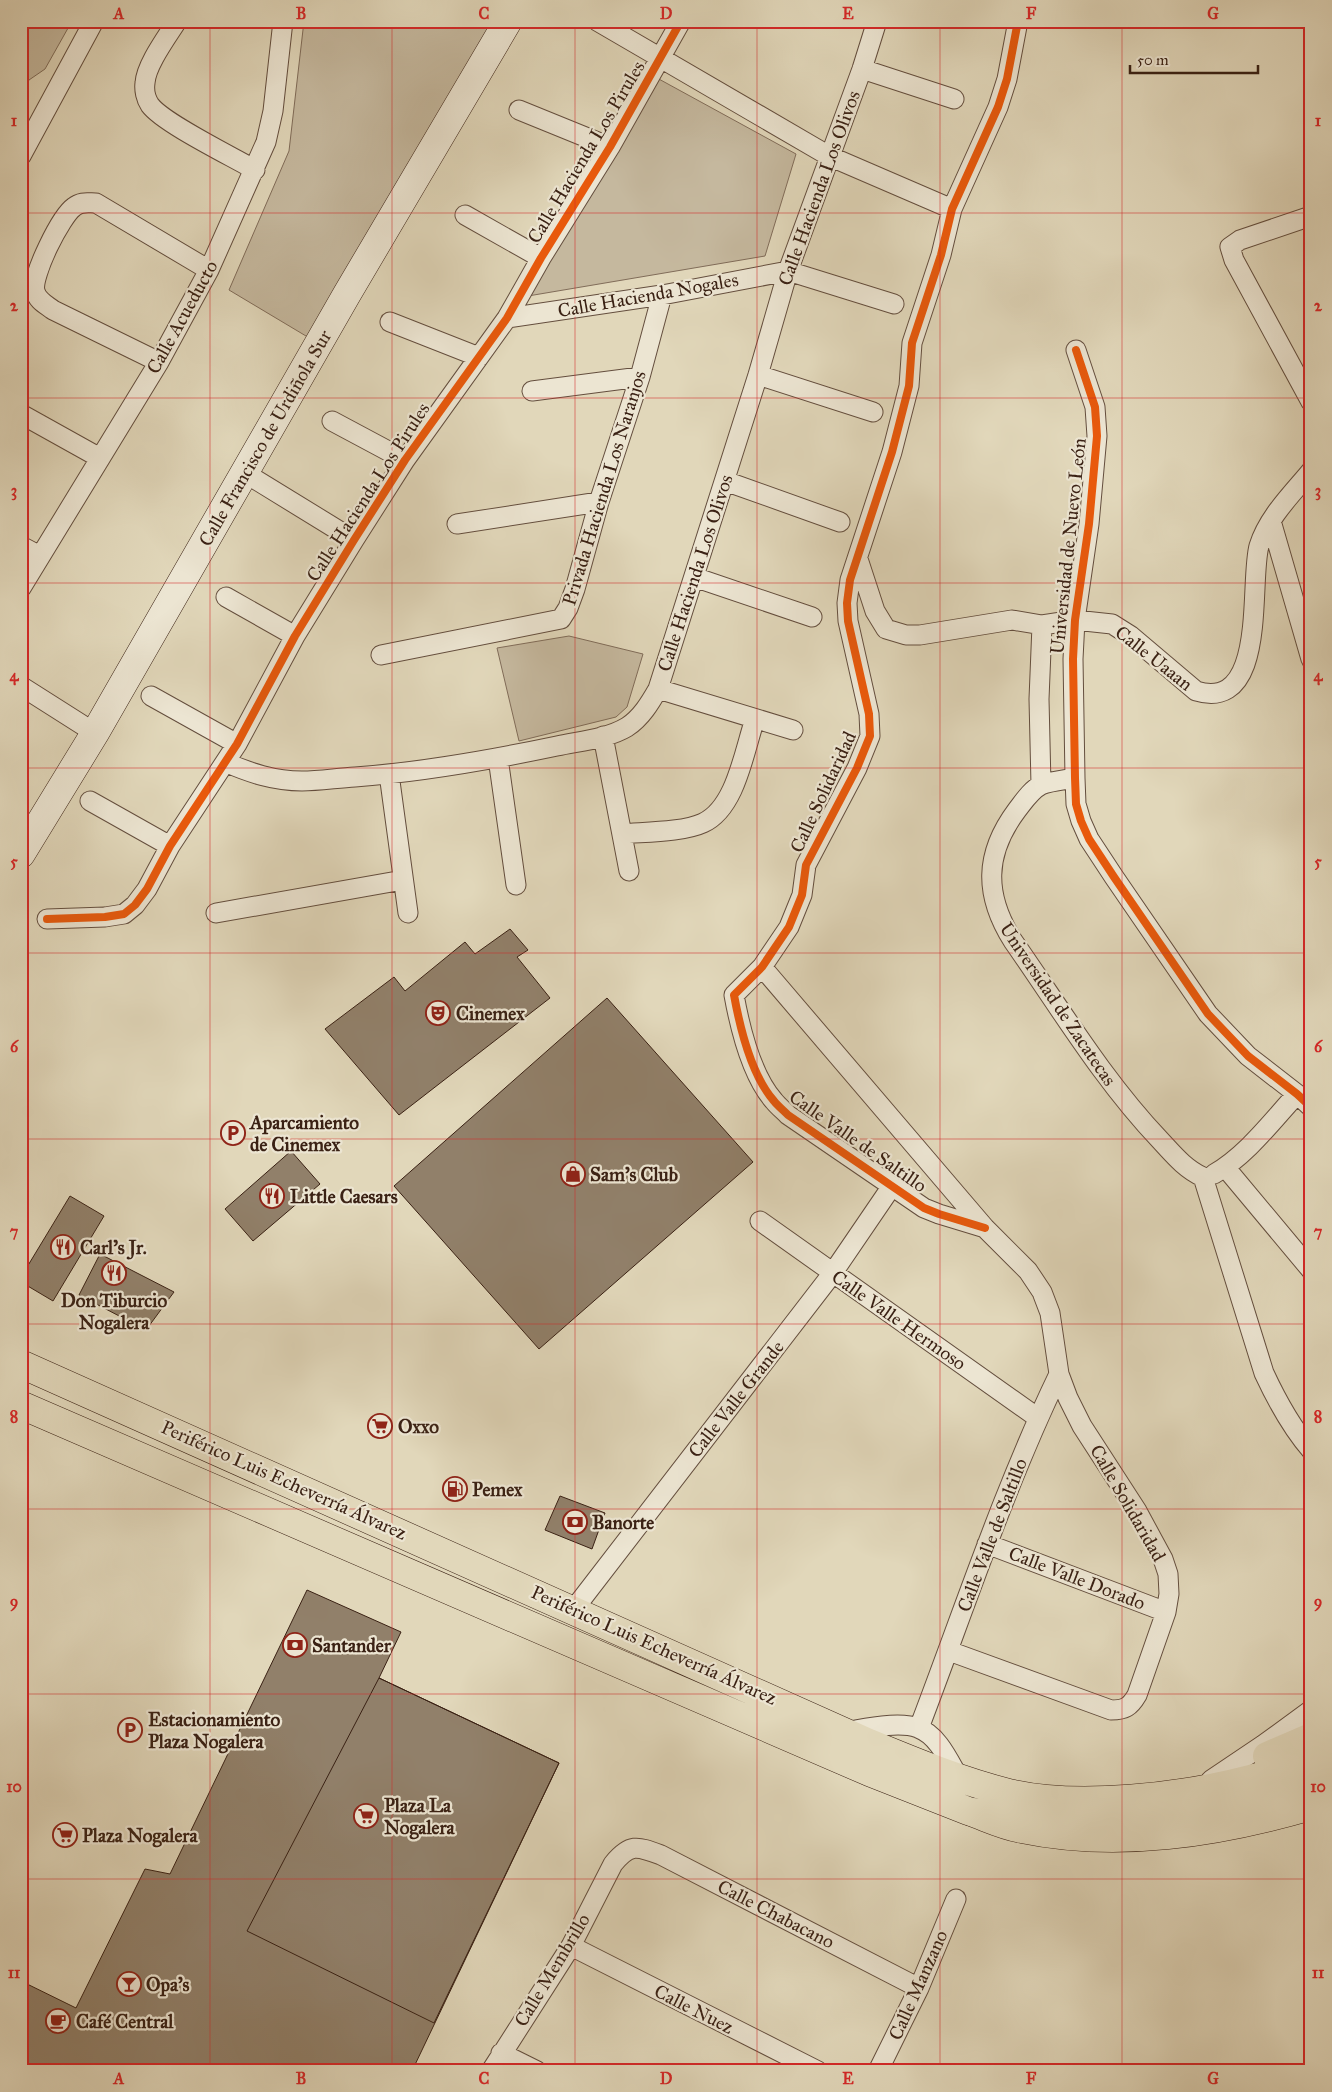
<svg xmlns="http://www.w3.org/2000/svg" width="1332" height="2092" viewBox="0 0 1332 2092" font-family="'IM FELL Great Primer',serif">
	<rect width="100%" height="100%" fill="#e1d7ba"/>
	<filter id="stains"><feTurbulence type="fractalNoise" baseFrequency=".004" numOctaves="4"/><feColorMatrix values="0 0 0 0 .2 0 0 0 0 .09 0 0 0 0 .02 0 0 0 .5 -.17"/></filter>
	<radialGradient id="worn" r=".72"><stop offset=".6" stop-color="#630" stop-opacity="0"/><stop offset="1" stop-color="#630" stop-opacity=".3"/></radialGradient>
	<path fill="#c5b89e" stroke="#806c59" d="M21,21H72L45,69L29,80L21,91Z
		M304,21H497L311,339L229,290L289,151Z
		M657,78L796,154L765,256L522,297Z
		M569,636L643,654L627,707L616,717L519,741L497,648Z"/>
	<path fill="#91806a" stroke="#3a2114" d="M510,929L528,950L517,957L550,998L399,1115L325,1029L394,977L405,991L465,942L475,954Z
		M607,998L753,1162L539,1349L394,1186Z
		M291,1151L320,1184L253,1241L225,1209Z
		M70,1196L104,1216L53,1301L21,1282V1277Z
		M100,1254L174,1292L146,1330L79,1295Z
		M560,1496L605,1513L592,1549L545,1530Z
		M307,1590L401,1632L379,1678L559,1763L412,2071H21V1981L76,2008L145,1869L170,1874Z
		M379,1678L559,1763L434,2023L247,1931Z"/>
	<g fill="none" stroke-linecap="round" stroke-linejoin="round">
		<defs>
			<path id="street" d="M177,21C167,37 146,65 145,83C144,90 146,99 150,105C163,123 233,157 255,170
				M597,21L829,156L952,209
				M862,69L954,99
				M519,110L610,147
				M21,156L94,21
				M465,215L541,258
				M1311,216L1240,240L1230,247L1234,260L1311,402
				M507,318L662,295L788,271L894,304
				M390,322L479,357
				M1076,350L1095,407L1097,436L1089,524L1075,620L1073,659L1075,778L1076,804L1081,821L1089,839L1114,877L1208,1014L1248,1056L1297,1094L1311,1107
				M159,362L53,310C45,304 37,300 35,291C31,276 61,216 74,207C81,201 88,203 96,203L209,270
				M758,375L873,412
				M532,391L640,377
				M21,414L100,458
				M332,421L405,460
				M245,473L354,540
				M725,481L840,522
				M1271,521L1311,659
				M457,524L599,502
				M21,546L40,556
				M858,559L875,611L886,629L906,635H920L1012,620L1042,625L1075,620L1112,624L1131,636L1196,691C1268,713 1249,582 1259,546C1268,517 1292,494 1311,471
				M694,577L812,617
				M21,588L159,362L209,270L266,142L273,111L283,21
				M226,597L295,636
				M381,655L561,619L568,608L575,589L599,502L640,377L662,295
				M21,686L95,733
				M658,689L793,730
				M151,696L237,744
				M603,736L629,871
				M498,758L516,885
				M225,762C250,773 274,781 302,781C319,781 337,778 355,777C423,772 490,760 557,746C580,741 607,739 627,727C641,718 650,703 658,689L758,375L788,271L862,69L877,21
				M389,774L408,913
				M1075,778C1065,780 1051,781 1041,785C1031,790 1024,801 1017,810C984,854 984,895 1013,941C1060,1008 1103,1080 1160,1140C1173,1154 1185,1169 1203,1177
				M1041,785L1039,699L1042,625
				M90,801L170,846
				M622,834C644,832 684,832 703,823C736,808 744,751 755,719
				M216,913L403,880
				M47,919L105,917L124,914L135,905L147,889L170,846L237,744L295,636L354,540L405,460L507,318L541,258L610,147L681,21
				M762,967L985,1228L1028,1271L1042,1292L1050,1313L1059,1374L1068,1398L1082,1426L1137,1511L1163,1559L1168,1574L1169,1594L1166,1612L1137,1695C1130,1707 1125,1710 1111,1710L949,1651
				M1225,1167L1311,1270
				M1214,1174C1247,1155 1272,1121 1297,1094
				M1203,1177L1264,1373C1277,1401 1291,1427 1311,1450
				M760,1221L1038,1418
				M985,1228L939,1214L924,1208L788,1115C783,1110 778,1106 774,1101C752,1076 740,1028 734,995L762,967L789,927L802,895L806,865L857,768L870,736L869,714L848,621L847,603L850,580L892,452L909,386L912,343L941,255L952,209L998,107L1007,79L1018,21
				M987,1544L1166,1612
				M574,1609L832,1274L892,1186
				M919,1728C964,1610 1004,1488 1059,1374
				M846,1732C865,1728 900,1721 918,1728C938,1735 949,1761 959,1778
				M1211,1780L1263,1745L1311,1710
				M571,1946L818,2071
				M501,2053L537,2071
				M491,2071L571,1946L613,1864C630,1843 637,1846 661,1855L919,1988
				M878,2071L919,1988L956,1899"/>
			<path id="secondary" d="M21,854L95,733L347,294L508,21"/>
			<path id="primary" d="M21,1364C305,1488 587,1616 869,1743C915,1762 961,1781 1009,1793C1078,1809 1181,1797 1250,1779C1271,1774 1291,1766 1311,1758
				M21,1405L869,1772C902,1785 935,1798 968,1811C986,1817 1003,1826 1022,1829C1118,1849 1218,1833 1311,1806
				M1267,1756L1311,1737"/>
			<path id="highway" d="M972,1812C1009,1814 1045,1817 1082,1818C1159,1821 1238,1810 1311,1786"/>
		</defs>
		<use href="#street" stroke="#644e3e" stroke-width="21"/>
		<use href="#secondary" stroke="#3a2114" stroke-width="29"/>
		<use href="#primary" stroke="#3a2114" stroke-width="29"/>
		<use href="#highway" stroke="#3a2114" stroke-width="29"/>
		<use href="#street" stroke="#ece5d2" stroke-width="19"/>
		<use href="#secondary" stroke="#ece5d2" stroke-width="28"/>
		<use href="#primary" stroke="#e1d7ba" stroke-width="28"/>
		<use href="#highway" stroke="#e1d7ba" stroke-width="28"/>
		<defs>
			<path id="cycleway" d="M1076,350L1095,407L1097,436L1089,524L1075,620L1073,659L1075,778L1076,804L1081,821L1089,839L1114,877L1208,1014L1248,1056L1297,1094L1311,1107
				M47,919L105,917L124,914L135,905L147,889L170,846L237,744L295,636L354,540L405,460L507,318L541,258L610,147L681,21
				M985,1228L939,1214L924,1208L788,1115C783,1110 778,1106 774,1101C752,1076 740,1028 734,995L762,967L789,927L802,895L806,865L857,768L870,736L869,714L848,621L847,603L850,580L892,452L909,386L912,343L941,255L952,209L998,107L1007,79L1018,21"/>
		</defs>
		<use href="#cycleway" stroke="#ece5d2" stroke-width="11"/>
		<use href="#cycleway" stroke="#e8590c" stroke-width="8"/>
	</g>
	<path fill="none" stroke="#d62828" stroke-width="1" stroke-opacity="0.55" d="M210,21V2071M392,21V2071M575,21V2071M757,21V2071M940,21V2071M1122,21V2071M21,213H1311M21,398H1311M21,583H1311M21,768H1311M21,953H1311M21,1139H1311M21,1324H1311M21,1509H1311M21,1694H1311M21,1879H1311"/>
	<defs>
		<symbol id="theatre-ring" viewBox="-11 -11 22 22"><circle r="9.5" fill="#ece5d2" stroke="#8f2418" stroke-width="1.5"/><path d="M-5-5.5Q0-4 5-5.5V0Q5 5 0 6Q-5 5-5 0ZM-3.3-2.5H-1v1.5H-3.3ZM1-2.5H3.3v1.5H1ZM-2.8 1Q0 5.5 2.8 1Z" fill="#8f2418"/></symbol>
		<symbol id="parking-ring" viewBox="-11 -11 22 22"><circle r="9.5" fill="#ece5d2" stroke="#8f2418" stroke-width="1.5"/><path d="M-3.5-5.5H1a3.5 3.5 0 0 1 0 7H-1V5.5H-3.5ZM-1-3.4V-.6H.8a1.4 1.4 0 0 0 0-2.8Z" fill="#8f2418"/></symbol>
		<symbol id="shop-ring" viewBox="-11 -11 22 22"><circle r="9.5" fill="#ece5d2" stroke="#8f2418" stroke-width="1.5"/><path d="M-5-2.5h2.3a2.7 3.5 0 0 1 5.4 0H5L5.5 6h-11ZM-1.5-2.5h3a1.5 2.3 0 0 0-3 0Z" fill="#8f2418"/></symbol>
		<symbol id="restaurant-ring" viewBox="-11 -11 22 22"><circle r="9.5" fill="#ece5d2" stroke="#8f2418" stroke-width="1.5"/><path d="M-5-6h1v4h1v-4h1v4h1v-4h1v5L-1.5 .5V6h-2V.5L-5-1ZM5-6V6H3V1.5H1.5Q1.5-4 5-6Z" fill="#8f2418"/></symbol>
		<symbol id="supermarket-ring" viewBox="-11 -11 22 22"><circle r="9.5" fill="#ece5d2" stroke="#8f2418" stroke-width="1.5"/><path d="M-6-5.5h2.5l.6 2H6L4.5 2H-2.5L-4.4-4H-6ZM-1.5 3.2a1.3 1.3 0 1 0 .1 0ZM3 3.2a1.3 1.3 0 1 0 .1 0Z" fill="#8f2418"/></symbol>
		<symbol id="fuel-ring" viewBox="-11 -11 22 22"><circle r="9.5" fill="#ece5d2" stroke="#8f2418" stroke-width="1.5"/><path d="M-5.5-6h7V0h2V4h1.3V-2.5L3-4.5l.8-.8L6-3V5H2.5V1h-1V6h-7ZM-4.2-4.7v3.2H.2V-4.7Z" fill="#8f2418"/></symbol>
		<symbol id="bank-ring" viewBox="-11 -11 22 22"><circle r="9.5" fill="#ece5d2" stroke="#8f2418" stroke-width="1.5"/><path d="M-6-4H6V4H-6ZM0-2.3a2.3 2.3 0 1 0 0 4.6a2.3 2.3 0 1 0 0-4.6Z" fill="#8f2418"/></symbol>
		<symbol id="bar-ring" viewBox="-11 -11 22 22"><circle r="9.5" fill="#ece5d2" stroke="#8f2418" stroke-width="1.5"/><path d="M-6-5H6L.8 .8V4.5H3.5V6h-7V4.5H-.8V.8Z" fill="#8f2418"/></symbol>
		<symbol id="cafe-ring" viewBox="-11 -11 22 22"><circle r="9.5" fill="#ece5d2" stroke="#8f2418" stroke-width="1.5"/><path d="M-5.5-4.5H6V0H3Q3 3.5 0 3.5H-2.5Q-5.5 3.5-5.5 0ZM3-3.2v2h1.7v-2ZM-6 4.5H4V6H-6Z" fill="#8f2418"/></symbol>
	</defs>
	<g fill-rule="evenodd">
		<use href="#theatre-ring" x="424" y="999" width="28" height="28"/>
		<use href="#parking-ring" x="219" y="1119" width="28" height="28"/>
		<use href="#shop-ring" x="559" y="1160" width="28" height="28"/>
		<use href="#restaurant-ring" x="258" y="1182" width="28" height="28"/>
		<use href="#restaurant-ring" x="49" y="1233" width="28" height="28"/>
		<use href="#restaurant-ring" x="100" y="1259" width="28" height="28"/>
		<use href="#supermarket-ring" x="366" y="1412" width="28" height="28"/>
		<use href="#fuel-ring" x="441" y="1475" width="28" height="28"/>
		<use href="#bank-ring" x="561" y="1508" width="28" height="28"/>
		<use href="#bank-ring" x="281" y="1631" width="28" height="28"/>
		<use href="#parking-ring" x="116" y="1716" width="28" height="28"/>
		<use href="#supermarket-ring" x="352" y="1802" width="28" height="28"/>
		<use href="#supermarket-ring" x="51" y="1821" width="28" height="28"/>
		<use href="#bar-ring" x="115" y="1970" width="28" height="28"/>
		<use href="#cafe-ring" x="44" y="2007" width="28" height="28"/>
	</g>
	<g text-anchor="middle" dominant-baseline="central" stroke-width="4.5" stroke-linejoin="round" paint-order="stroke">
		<g font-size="19" fill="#3a2114" stroke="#ece5d2">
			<text transform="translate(586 152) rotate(-59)">Calle Hacienda Los Pirules</text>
			<text transform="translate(819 188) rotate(-70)">Calle Hacienda Los Olivos</text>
			<text transform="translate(648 295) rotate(-10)">Calle Hacienda Nogales</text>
			<text transform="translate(182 317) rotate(-61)">Calle Acueducto</text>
			<text transform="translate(265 438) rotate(-60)">Calle Francisco de Urdiñola Sur</text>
			<text transform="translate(604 488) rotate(-73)">Privada Hacienda Los Naranjos</text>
			<text transform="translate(368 492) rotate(-57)">Calle Hacienda Los Pirules</text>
			<text transform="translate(1068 546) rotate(-84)">Universidad de Nuevo León</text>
			<text transform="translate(695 573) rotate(-72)">Calle Hacienda Los Olivos</text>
			<text transform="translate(1154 658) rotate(38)">Calle Uaaan</text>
			<text transform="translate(823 792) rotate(-65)">Calle Solidaridad</text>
			<text transform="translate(1058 1004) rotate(56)">Universidad de Zacatecas</text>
			<text transform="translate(858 1141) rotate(35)">Calle Valle de Saltillo</text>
			<text transform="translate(899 1320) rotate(35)">Calle Valle Hermoso</text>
			<text transform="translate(736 1399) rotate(-52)">Calle Valle Grande</text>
			<text transform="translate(284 1480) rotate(24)">Periférico Luis Echeverría Álvarez</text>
			<text transform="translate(1128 1503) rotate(60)">Calle Solidaridad</text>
			<text transform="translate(992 1535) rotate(-69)">Calle Valle de Saltillo</text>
			<text transform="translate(1077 1578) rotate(21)">Calle Valle Dorado</text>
			<text transform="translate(654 1645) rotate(24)">Periférico Luis Echeverría Álvarez</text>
			<text transform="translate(776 1914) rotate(27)">Calle Chabacano</text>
			<text transform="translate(552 1970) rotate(-59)">Calle Membrillo</text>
			<text transform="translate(918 1985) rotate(-66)">Calle Manzano</text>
			<text transform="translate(694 2009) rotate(27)">Calle Nuez</text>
		</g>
		<g font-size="19" font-weight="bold" fill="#3a2114" stroke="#ece5d2" text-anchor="start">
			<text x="456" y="1013">Cinemex</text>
			<text x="250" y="1122">Aparcamiento<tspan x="250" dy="22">de Cinemex</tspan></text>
			<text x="590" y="1174">Sam's Club</text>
			<text x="290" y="1196">Little Caesars</text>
			<text x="80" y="1247">Carl's Jr.</text>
			<text x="114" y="1300" text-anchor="middle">Don Tiburcio<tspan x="114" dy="22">Nogalera</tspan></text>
			<text x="398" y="1426">Oxxo</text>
			<text x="472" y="1489">Pemex</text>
			<text x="592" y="1522">Banorte</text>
			<text x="312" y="1645">Santander</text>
			<text x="148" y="1719">Estacionamiento<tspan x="148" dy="22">Plaza Nogalera</tspan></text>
			<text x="384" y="1805">Plaza La<tspan x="384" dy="22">Nogalera</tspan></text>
			<text x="82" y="1835">Plaza Nogalera</text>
			<text x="146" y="1984">Opa's</text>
			<text x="76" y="2021">Café Central</text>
		</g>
	</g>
	<rect width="1332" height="2092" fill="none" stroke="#e1d7ba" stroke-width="55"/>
	<path d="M1130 65v8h128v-8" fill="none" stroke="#3a2114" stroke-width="2.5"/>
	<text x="1137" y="65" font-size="15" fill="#3a2114" stroke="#ece5d2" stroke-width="4" paint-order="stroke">50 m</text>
	<rect x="28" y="28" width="1276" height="2036" fill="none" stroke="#d62828" stroke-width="2"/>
	<g font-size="16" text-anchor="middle" font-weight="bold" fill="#d62828">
		<text x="119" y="19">A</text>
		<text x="301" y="19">B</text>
		<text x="484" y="19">C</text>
		<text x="666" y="19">D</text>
		<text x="848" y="19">E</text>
		<text x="1031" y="19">F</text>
		<text x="1213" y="19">G</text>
		<text x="14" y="126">1</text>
		<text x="1318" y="126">1</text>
		<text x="14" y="311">2</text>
		<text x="1318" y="311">2</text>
		<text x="14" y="496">3</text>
		<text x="1318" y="496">3</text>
		<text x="14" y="681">4</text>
		<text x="1318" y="681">4</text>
		<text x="14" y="867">5</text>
		<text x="1318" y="867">5</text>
		<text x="14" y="1052">6</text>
		<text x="1318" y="1052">6</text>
		<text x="14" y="1237">7</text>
		<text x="1318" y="1237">7</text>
		<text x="14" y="1422">8</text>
		<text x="1318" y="1422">8</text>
		<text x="14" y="1607">9</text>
		<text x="1318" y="1607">9</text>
		<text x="14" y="1792">10</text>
		<text x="1318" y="1792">10</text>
		<text x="14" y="1978">11</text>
		<text x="1318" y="1978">11</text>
		<text x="119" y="2084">A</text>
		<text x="301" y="2084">B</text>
		<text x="484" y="2084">C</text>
		<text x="666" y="2084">D</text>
		<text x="848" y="2084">E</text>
		<text x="1031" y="2084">F</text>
		<text x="1213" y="2084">G</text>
	</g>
	<rect width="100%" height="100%" filter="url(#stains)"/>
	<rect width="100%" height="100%" fill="url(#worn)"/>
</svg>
